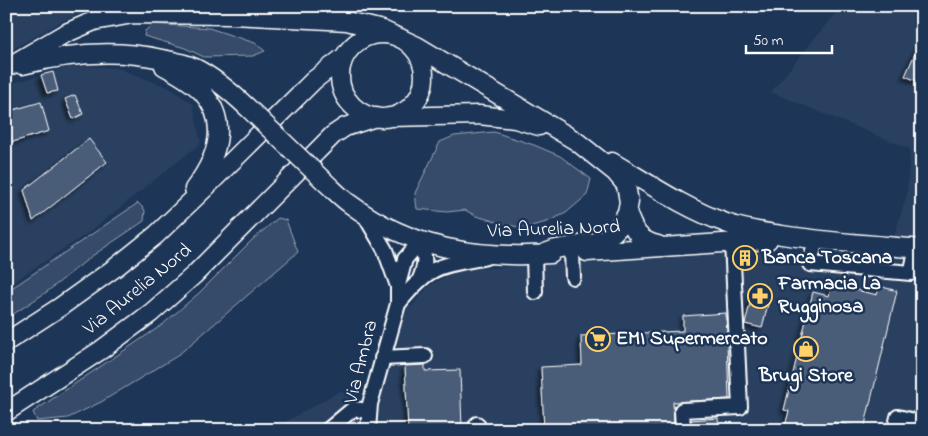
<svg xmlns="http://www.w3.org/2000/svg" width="928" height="436" viewBox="0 0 928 436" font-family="'Indie Flower',sans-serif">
	<defs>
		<filter id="shadow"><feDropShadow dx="-3" dy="3" stdDeviation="2.5" flood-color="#0009"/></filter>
	</defs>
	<rect width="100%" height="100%" fill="#1d3557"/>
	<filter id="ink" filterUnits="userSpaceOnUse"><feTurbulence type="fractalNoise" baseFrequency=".02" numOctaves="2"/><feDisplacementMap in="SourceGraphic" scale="10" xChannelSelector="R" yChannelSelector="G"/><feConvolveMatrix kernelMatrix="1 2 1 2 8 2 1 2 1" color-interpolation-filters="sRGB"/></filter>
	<g filter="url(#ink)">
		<path fill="#2a4161" d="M6,6H97L60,22L6,53Z
			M841,6H922V242L893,239L907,195L910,149L771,92Z
			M84,66L117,68L170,88L193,104L201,143L89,232L6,287V85L65,68Z
			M817,252L861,254L908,259L922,264V430H271L340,391L362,401L390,304L411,307L429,286L454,272L472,269L754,253Z"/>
		<path fill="#364b69" stroke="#9aa5b4" d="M153,24L209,28L255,43L265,51L253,56L204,57L185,48L144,36L145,31Z
			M494,132L534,145L560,156L591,179L587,195L566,213L547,222L523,228L504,224L476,216L465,210L447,212L417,209L415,193L440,142L454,136Z
			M138,203L145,210L144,221L92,256L48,291L6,319V292Z
			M278,218L286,220L298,252L177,356L101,402L68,418L37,421L33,412L162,325L199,293L252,240Z"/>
		<path fill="#4a5d79" stroke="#fff" filter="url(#shadow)" d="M922,38V83L905,76Z
			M53,72L58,91L47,93L41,75Z
			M75,95L83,114L73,119L65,99Z
			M41,102L49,131L13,142L6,118V112Z
			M89,139L107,162L33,221L24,190Z
			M832,284L877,295L879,286L897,291L864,429L834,422L833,430H784L789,411L784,410L813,292L829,296Z
			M753,291L770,296L762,328L745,324Z
			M726,313L729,399L673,402L674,428L544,430L541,367L582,365L581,336L683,331V316Z
			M425,365V371L460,370L462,430H408L405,366Z
			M718,418L719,430H692L691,420Z"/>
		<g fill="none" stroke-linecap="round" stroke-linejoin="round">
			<defs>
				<path id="minor" d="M364,214L385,250L398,286V304L370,404L368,430
					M816,239L810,264L911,273L917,249
					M572,253L573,277
					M534,255L535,292
					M398,285L405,259L420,242C426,256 426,266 419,281
					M398,304C407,293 417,281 429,273C443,263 470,261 486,257
					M382,358L425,356
					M477,424V430
					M328,430L353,409L369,411
					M683,430L682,410L740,407L732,242
					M895,430L898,417L922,423"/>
				<path id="major" d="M340 76a42 42 0 1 1 84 0a42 42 0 1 1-84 0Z
					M22,65C68,53 115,49 162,59C173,61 185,63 195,68C215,78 231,92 247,107
					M164,66C177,73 192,81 202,92C231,123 216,160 194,189
					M6,68L64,34L94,21L133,14L232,15L347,21L382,30L417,46L576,141L615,172L626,185L629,202L627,212L620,226L614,232L603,240L591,243L556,249L540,255
					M389,117L479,115L515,119L539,126
					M612,162C648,183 686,209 726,223C744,230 763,232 782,235C828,242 875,245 922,249
					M324,181C333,189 341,198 350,204C411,249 478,259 551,254
					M627,212C633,230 639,241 658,245
					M587,252L768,240
					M6,342L60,307L116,267L156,235L205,188L314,80L344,57
					M6,412L101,350L151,313L194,275L333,135L345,127L376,117"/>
			</defs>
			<use href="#minor" stroke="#fff" stroke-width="18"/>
			<use href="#major" stroke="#fff" stroke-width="21"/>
			<use href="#minor" stroke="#1d3557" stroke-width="14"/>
			<use href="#major" stroke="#1d3557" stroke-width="18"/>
			<defs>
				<path id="major-bridge" d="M247,107L324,181"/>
			</defs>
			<use href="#major-bridge" stroke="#fff" stroke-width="21" stroke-linecap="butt"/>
			<use href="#major-bridge" stroke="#1d3557" stroke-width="18"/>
		</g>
	</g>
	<defs>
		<symbol id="building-ring" viewBox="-11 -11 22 22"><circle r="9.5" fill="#1d3557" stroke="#ffd166" stroke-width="1.5"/><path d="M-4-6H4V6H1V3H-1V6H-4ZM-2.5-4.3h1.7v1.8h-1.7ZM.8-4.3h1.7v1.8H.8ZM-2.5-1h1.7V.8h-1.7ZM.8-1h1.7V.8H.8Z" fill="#ffd166"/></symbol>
		<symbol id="pharmacy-ring" viewBox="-11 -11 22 22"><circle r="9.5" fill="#1d3557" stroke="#ffd166" stroke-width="1.5"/><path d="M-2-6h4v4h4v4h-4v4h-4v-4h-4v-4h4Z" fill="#ffd166"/></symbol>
		<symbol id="supermarket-ring" viewBox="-11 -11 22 22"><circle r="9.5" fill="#1d3557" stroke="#ffd166" stroke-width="1.5"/><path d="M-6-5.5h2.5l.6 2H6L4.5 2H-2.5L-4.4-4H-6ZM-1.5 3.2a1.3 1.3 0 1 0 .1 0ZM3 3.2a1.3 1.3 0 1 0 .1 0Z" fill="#ffd166"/></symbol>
		<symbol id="shop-ring" viewBox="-11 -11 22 22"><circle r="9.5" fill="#1d3557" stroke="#ffd166" stroke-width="1.5"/><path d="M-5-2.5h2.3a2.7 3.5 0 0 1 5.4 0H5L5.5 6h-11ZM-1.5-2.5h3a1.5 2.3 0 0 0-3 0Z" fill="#ffd166"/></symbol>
	</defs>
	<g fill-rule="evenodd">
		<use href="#building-ring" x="731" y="244" width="28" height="28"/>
		<use href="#pharmacy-ring" x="746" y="282" width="28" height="28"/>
		<use href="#supermarket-ring" x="584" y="325" width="28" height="28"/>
		<use href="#shop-ring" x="792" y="335" width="28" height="28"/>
	</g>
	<g text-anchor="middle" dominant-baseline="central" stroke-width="5" stroke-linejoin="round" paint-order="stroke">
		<g font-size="20" fill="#fff" stroke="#1d3557">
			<text transform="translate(554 230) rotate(-2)">Via Aurelia Nord</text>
			<text transform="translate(138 290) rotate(-39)">Via Aurelia Nord</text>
			<text transform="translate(362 362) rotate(-76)">Via Ambra</text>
		</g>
		<g font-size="20" font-weight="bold" fill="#fff" stroke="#1d3557" text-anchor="start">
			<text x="762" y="258">Banca Toscana</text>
			<text x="778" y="284">Farmacia La<tspan x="778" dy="23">Rugginosa</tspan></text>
			<text x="616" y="339">EMI Supermercato</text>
			<text x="806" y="376" text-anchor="middle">Brugi Store</text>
		</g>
	</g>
	<rect width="928" height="436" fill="none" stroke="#1d3557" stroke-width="25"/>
	<rect x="12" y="12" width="903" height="411" fill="none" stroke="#fff" stroke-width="2" filter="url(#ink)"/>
	<path d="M746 45v8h86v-8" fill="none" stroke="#ffffff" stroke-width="2.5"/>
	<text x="753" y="45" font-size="15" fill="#ffffff" stroke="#1d3557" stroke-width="4" paint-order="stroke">50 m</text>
</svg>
